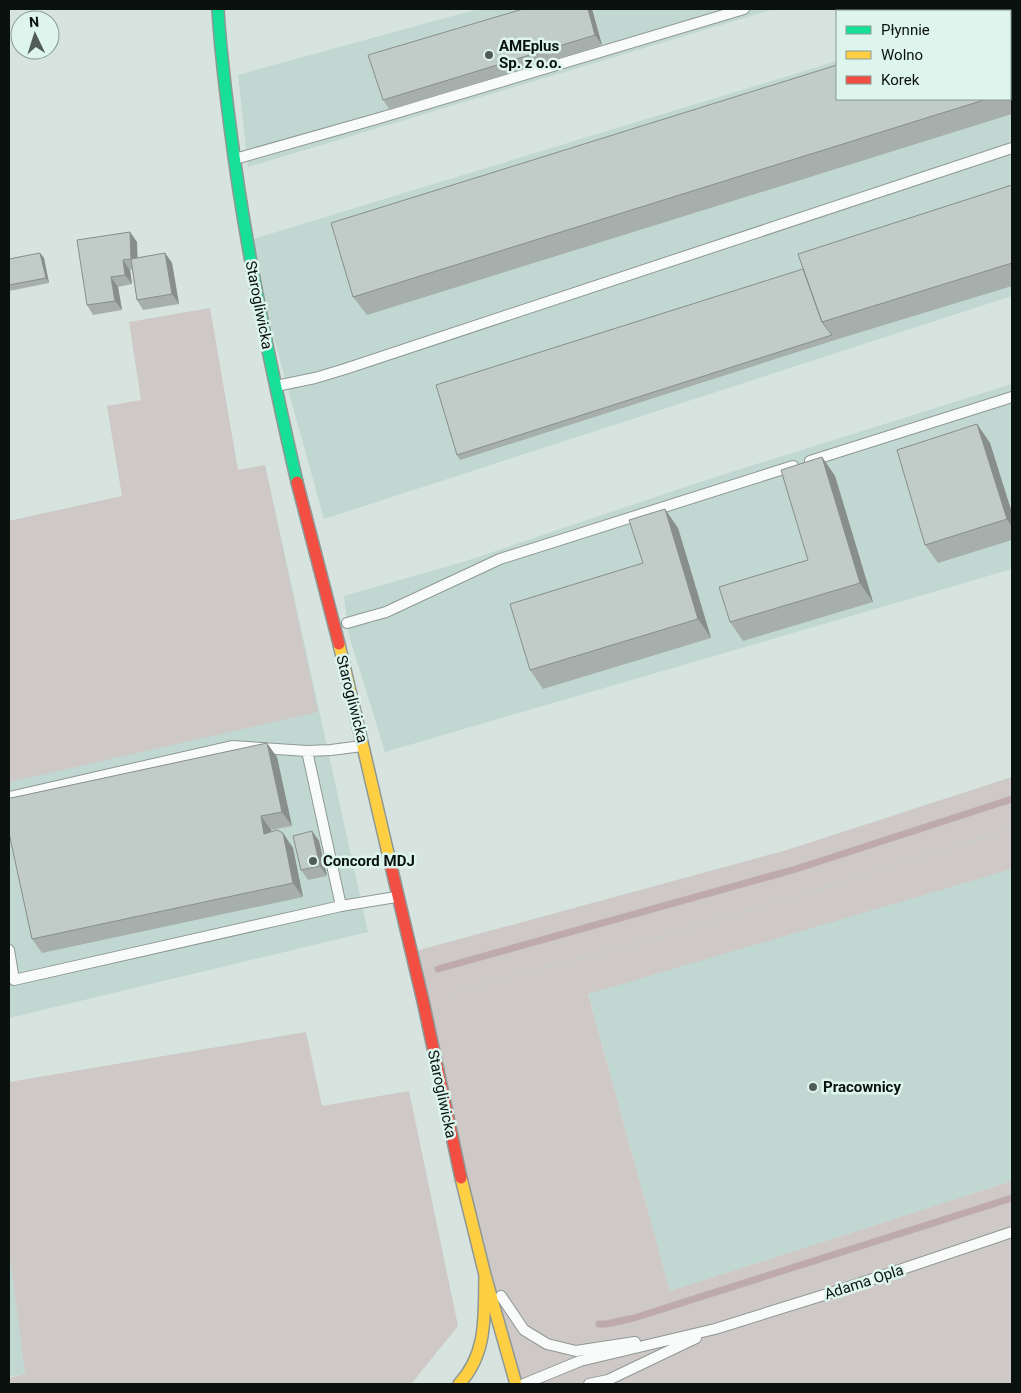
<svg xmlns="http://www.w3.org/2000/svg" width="1021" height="1393" font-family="Roboto,sans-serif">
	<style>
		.built { fill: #c1d8d2 }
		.green { fill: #cec8c7 }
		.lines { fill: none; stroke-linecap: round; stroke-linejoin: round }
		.stream { stroke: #beaaad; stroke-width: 7 }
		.lane-casing { stroke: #8e9895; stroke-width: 12 }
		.fast-casing { stroke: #8e9895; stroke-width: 14 }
		.slow-casing { stroke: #8e9895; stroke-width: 14 }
		.jam-casing { stroke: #8e9895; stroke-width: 14 }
		.path { stroke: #c9cecc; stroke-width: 3; stroke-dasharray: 4 4; stroke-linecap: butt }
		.lane { stroke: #f9fbfa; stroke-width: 10 }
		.fast { stroke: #16e098; stroke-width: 11 }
		.slow { stroke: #ffcf43; stroke-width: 11 }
		.jam { stroke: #f24e42; stroke-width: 11 }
		.wall { fill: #a6afac }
		.shaded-wall { fill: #878e8c }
		.building { fill: #c1cbc8; stroke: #878e8c }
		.poi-dot { fill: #515b58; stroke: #def5ee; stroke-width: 2 }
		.labels { text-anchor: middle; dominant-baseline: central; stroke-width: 5; stroke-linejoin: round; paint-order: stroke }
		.poi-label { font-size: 15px; font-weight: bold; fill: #0a1210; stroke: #def5ee; text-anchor: start }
		.street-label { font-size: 15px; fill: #0a1210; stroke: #def5ee }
	</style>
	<rect width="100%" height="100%" fill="#d6e3df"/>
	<path class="built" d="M478,9h296l-526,158 -10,-92z
		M1010,9h2v287l-688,223 -77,-278 590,-180v38h173v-88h-9z
		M1012,384v185l-627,183 -37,-120 -4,-36 119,-34 240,-81z
		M265,465l103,467 -359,86v-497z
		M1012,869v312l-342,110 -82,-298z
		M9,1250l16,124 -16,3z"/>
	<path class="green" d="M210,308l28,162 27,-5 53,247 -309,70v-261l113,-25 -15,-90 34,-6 -12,-78z
		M1012,777v92l-424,125 82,297 342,-110v203h-496l-104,-432 375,-102z
		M306,1032l16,74 87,-15 49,235 -47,58h-402v-6l16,-4 -16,-124v-168z"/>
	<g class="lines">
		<path class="stream" d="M438,969l358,-100 216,-70
			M599,1324h7l28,-6 378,-120"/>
		<g class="lane-casing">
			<path id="lane" d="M235,159l141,-40 368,-110
				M276,386l39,-8 30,-9 667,-221
				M810,461l202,-64
				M347,623l39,-11 114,-53 293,-93
				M362,746l-31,4 -24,1 34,155 55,-9
				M9,797l223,-51 75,5
				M9,950l5,30 327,-74
				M501,1296l23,34 23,14 29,7 59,-9
				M524,1384l56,-23 135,-32 125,-39 172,-58
				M589,1384l19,-4 88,-42"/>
		</g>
		<g class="fast-casing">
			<path id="fast" d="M218,9c2,39 7,78 12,117 15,120 40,238 67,356"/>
		</g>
		<g class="slow-casing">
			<path id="slow" d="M339,644l52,222
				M461,1178l24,97 31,109
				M459,1384c29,-31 25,-69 26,-109"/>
		</g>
		<g class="jam-casing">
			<path id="jam" d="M297,482l42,162
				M391,866l32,135 38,177"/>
		</g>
		<path class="path" d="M447,994l236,-63 185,-57 144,-46"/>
		<use href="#lane" class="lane"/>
		<use href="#fast" class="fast"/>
		<use href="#slow" class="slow"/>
		<use href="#jam" class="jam"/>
	</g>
	<path class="wall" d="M592,9l10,36 -212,65 -7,-10z
		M1012,10v104l-645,201 -14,-18 484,-198h173v-88z
		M1012,185v101l-177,54 -375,120 -3,-5 346,-186z
		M130,232l7,10v16l28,-5 7,10 7,41 -36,6 -6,-10 -5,-31 -2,1 2,14 -14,3 4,23 -29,5 -6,-10z
		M40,253l4,5 5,25 -40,8v-32z
		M977,424l13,19 22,70v27l-74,23 -13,-18z
		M822,457l13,19 38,126 -130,39 -13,-19 78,-62z
		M678,528l33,110 -168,51 -13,-19 113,-107z
		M277,757l15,69 -21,4v2l12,1 10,15 10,49 -261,56 -10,-14 -21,-141z
		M312,831l7,10 8,35 -19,4 -7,-10z"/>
	<path class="shaded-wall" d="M588,9h4l10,36 -7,-10z
		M130,232l7,10 1,27 -7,-10z
		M40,253l4,5 5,25 -3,-5z
		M165,253l7,10 7,41 -7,-10z
		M123,260l7,10 2,14 -7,-9z
		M111,277l7,10 4,23 -7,-9z
		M977,424l13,19 22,70v14l-5,-8z
		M822,457l13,19 38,126 -13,-19z
		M665,509l13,19 33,110 -13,-19z
		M267,743l10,14 15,69 -10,-14z
		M261,816l10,14 3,18 -10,-14z
		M312,831l7,10 8,35 -7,-10z
		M283,833l10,15 10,49 -10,-14z"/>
	<path class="building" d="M523,9h65l7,26 -212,65 -15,-45z
		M1012,10v81l-2,1v-81h-1z
		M837,65v34h150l-634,198 -22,-74z
		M1012,185v78l-190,59 -24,-68z
		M130,232l1,27 -8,1 2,15 -14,2 4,24 -28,4 -10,-65z
		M40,253l6,25 -37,7v-26z
		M165,253l7,41 -35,6 -6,-41z
		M803,269l19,53 10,13 -375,120 -21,-70z
		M977,424l30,95 -82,26 -28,-95z
		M822,457l38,126 -130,39 -11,-35 89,-27 -27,-90z
		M665,509l33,110 -168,51 -20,-66 133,-41 -14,-43z
		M267,743l15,69 -21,4 3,18 13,-4 6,3 10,50 -261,56 -23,-106v-36l2,1z
		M312,831l8,35 -19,4 -8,-34z"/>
	<g class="poi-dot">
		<circle cx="489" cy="55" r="5"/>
		<circle cx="313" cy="861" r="5"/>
		<circle cx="813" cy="1087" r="5"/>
	</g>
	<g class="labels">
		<g class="poi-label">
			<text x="499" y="46">AMEplus<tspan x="499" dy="17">Sp. z o.o.</tspan></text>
			<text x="323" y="861">Concord MDJ</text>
			<text x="823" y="1087">Pracownicy</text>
		</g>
		<g class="street-label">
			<text transform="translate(259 305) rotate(79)">Starogliwicka</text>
			<text transform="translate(352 699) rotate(76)">Starogliwicka</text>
			<text transform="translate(442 1094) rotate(78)">Starogliwicka</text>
			<text transform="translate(864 1282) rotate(-18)">Adama Opla</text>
		</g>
	</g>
	<rect width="1021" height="1393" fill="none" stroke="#0a1210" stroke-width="20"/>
	<rect x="836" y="10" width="175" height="90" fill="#def5ee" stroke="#899a95"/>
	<rect x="846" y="26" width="25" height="8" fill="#16e098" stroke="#899a95"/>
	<text x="881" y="35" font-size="15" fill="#0a1210">Płynnie</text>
	<rect x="846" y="51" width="25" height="8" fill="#ffcf43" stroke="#899a95"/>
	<text x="881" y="60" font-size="15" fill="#0a1210">Wolno</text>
	<rect x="846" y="76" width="25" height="8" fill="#f24e42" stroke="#899a95"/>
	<text x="881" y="85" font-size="15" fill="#0a1210">Korek</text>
	<g transform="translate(35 35) rotate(356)"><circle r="24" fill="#def5ee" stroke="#899a95"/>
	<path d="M0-4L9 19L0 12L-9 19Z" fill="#515b58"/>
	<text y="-8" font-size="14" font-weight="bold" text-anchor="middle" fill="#0a1210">N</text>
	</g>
</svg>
